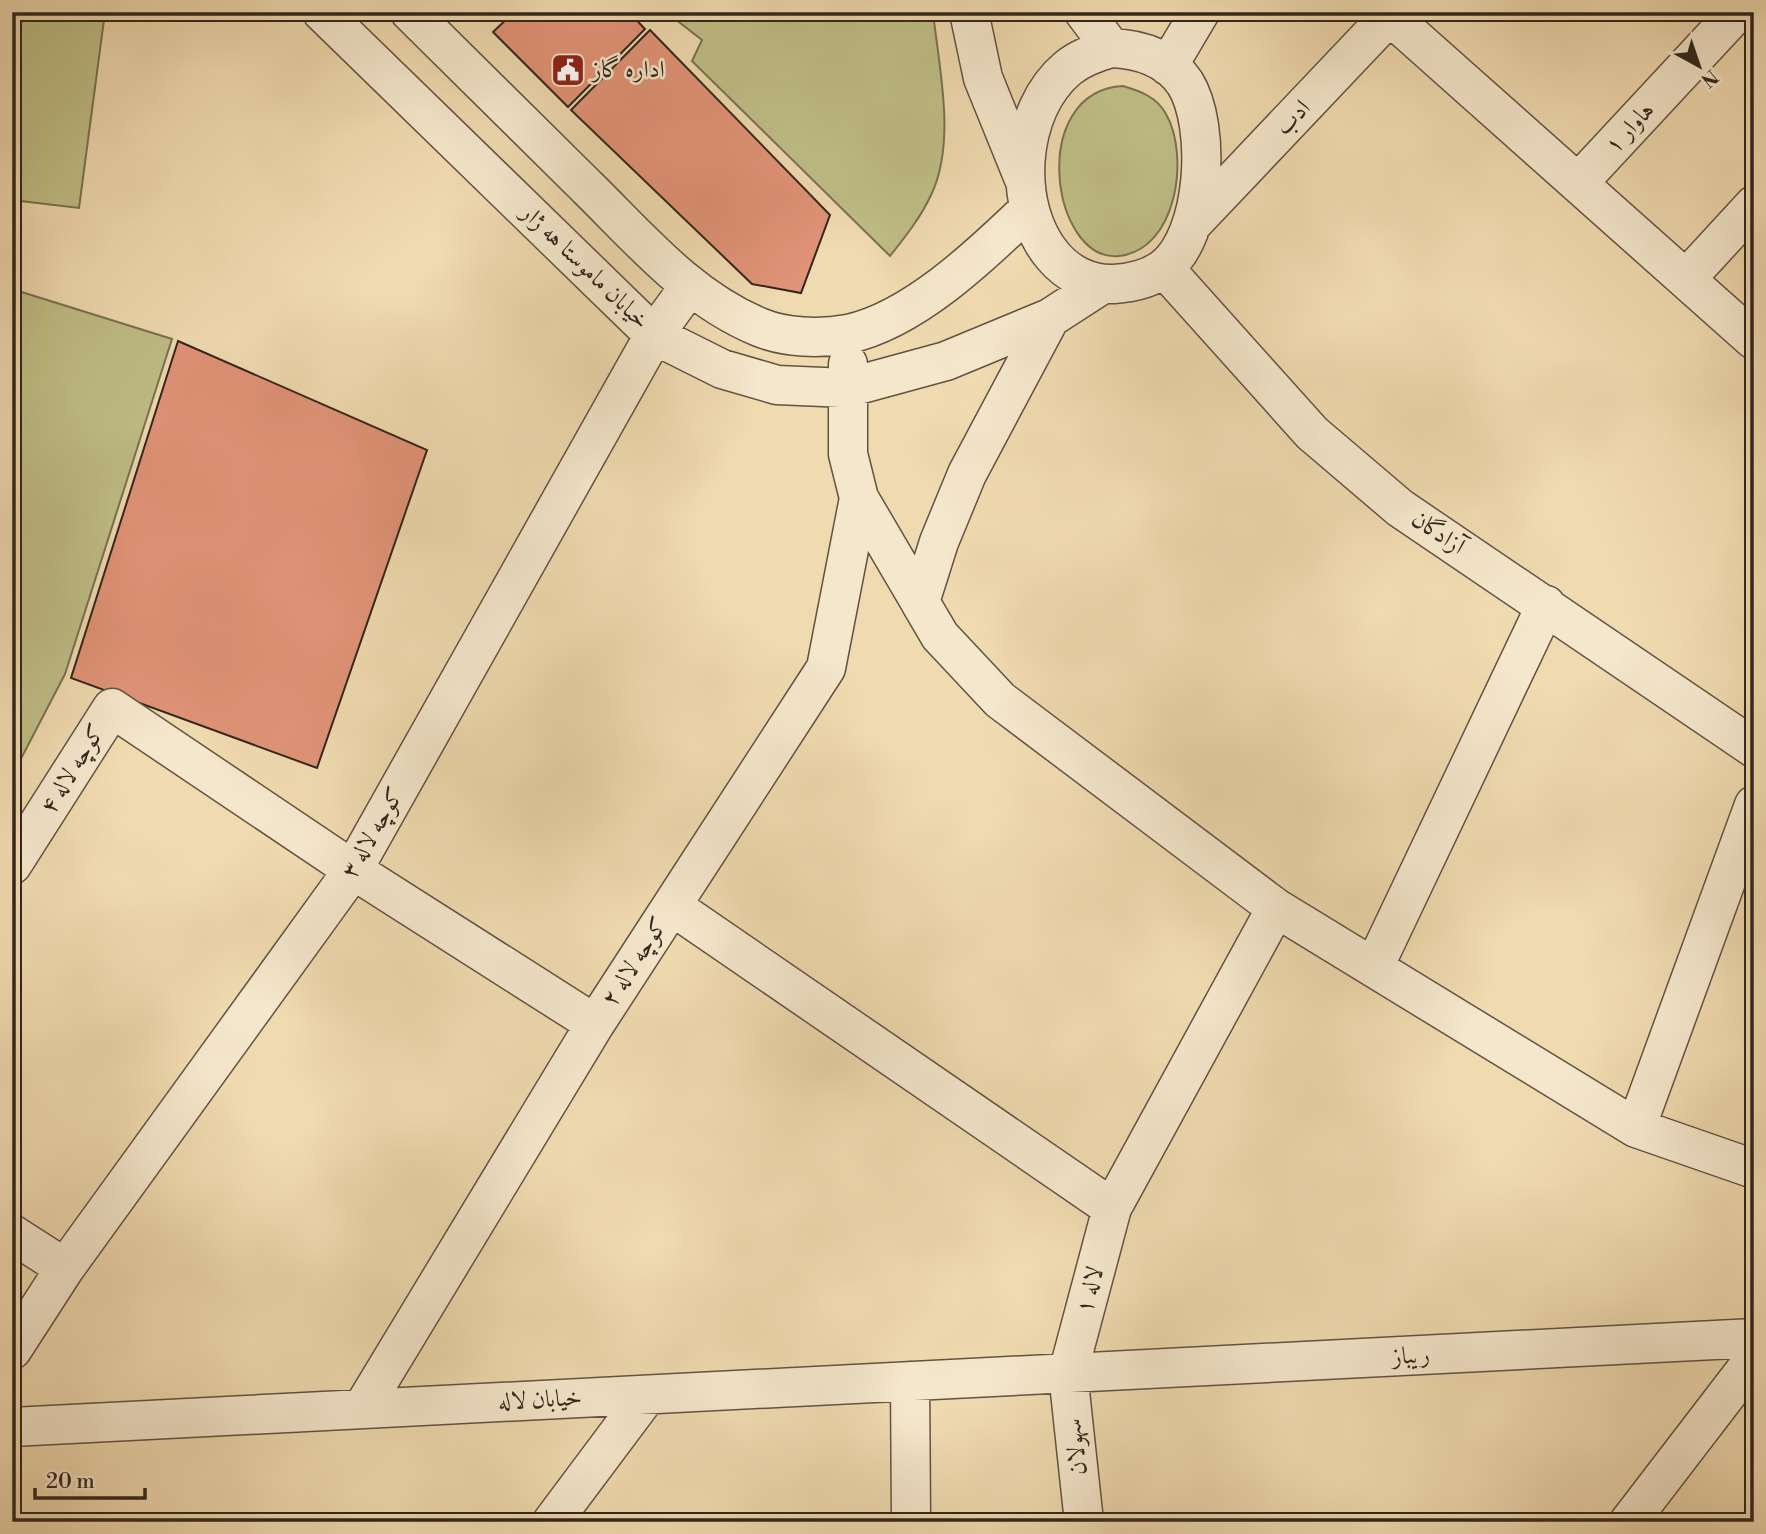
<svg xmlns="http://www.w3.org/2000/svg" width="1766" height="1534" font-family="'Libre Bodoni',Amiri,serif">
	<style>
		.green { fill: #c0be87; stroke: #787252; stroke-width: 2 }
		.building { fill: #e19377; stroke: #31261d; stroke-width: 2 }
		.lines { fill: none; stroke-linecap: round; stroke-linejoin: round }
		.minor-casing { stroke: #615342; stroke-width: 41 }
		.minor { stroke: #f5e7cc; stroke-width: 38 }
		.labels { text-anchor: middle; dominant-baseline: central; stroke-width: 5; stroke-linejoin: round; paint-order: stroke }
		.poi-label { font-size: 24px; fill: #31261d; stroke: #f5e7cc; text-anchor: start }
		.street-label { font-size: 24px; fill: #31261d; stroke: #f5e7cc }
	</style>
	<rect width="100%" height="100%" fill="#f0dab0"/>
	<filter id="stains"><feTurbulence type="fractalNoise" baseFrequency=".00286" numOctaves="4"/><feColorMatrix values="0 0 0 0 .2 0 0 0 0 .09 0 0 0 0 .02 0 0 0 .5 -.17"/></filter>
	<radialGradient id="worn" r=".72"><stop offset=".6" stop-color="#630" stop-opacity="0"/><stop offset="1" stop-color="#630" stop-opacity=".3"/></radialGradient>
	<path class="green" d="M12,12h93l-26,196 -67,-8z
		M666,12h267c6,57 23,127 -1,181 -11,24 -26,43 -42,63l-198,-195 10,-21z
		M1123,86c17,5 34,11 43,28 24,42 11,136 -47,142 -68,7 -92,-165 4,-170z
		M12,289l160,50 -107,335 -53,102z"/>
	<path class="building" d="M514,12h115l16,17 -77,78 -75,-75z
		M650,30l180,185 -29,78 -49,-9 -181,-174z
		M1754,251v19l-9,-9z
		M178,341l249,109 -110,318 -246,-90z"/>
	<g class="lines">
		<g class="minor-casing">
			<path id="minor" d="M322,12l332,323 68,34 55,16 70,3 99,-27 104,-43 51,-33
				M410,12c59,59 118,117 177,175 53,52 102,111 172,140 26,11 61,12 89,7 66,-14 134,-80 181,-125
				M969,12l14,66 41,101
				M1084,12l27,36
				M1390,16l364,324
				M1111,48c29,1 57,10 74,35 27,43 21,153 -21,185 -14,11 -34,15 -50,16 -24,1 -46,-10 -61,-28 -42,-49 -36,-146 15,-188 12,-10 29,-16 43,-20z
				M1168,66l32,-54
				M1579,182l158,-170
				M1192,224l201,-212
				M1164,268l148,165 88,75 354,240
				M1686,279l68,-74
				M1050,318l-83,156 -28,68 -19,60 20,34 60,64 276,208 360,220 118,41
				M848,364v90l11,44 61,104
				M12,865l100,-157 241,162 242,154
				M672,906l440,302
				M1374,967l172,-362
				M1636,1128l118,-323
				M12,1234l53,34
				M12,1350l53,-82 288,-398 301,-535 35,-48
				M910,1381l1,141
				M362,1409l233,-385 231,-356 33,-170
				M12,1427l1742,-89
				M552,1522l95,-127
				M1084,1522l-16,-149 44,-165 164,-300
				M1629,1522l125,-163"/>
		</g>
		<use href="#minor" class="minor"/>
	</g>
	<defs>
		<g id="civic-square" transform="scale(1.75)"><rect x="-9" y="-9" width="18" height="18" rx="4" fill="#8f2418" stroke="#f5e7cc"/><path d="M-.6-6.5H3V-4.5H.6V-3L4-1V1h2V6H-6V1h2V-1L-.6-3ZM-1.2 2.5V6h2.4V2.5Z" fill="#fff"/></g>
	</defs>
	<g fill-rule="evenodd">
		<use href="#civic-square" x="568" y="70"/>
	</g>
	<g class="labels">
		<g class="poi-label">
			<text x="592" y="70">اداره گاز</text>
		</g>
		<g class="street-label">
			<text transform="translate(1293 118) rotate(-46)">ادب</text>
			<text transform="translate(1630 128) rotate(-47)">هاوار ۱</text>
			<text transform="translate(585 267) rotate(44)">خیابان ماموستا هه ژار</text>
			<text transform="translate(1438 533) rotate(34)">آزادگان</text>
			<text transform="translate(73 769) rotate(-58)">کوچه لاله ۴</text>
			<text transform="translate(373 833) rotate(-60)">کوچه لاله ۳</text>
			<text transform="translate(635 962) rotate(-57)">کوچه لاله ۲</text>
			<text transform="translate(1090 1290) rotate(-75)">لاله ۱</text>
			<text transform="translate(1411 1356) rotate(-3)">ریباز</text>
			<text transform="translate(540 1400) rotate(-3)">خیابان لاله</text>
			<text transform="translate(1076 1447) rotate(-96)">سهولان</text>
		</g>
	</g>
	<rect width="1766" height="1534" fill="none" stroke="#f0dab0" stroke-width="42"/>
	<rect x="14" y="14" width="1738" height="1506" fill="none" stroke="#31261d" stroke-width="3.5"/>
	<rect x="21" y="21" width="1724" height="1492" fill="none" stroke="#31261d" stroke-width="2"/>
	<g transform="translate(1699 66) rotate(140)" stroke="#f5e7cc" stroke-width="5" paint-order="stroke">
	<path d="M0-5L12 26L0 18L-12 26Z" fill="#31261d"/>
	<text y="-10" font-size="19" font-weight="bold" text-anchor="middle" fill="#31261d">N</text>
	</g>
	<path d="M35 1488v10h110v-10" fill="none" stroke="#31261d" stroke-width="3.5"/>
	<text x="46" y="1488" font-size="21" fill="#31261d" stroke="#f5e7cc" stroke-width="5" paint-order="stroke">20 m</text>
	<rect width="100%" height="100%" filter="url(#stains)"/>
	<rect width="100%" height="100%" fill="url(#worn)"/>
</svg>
